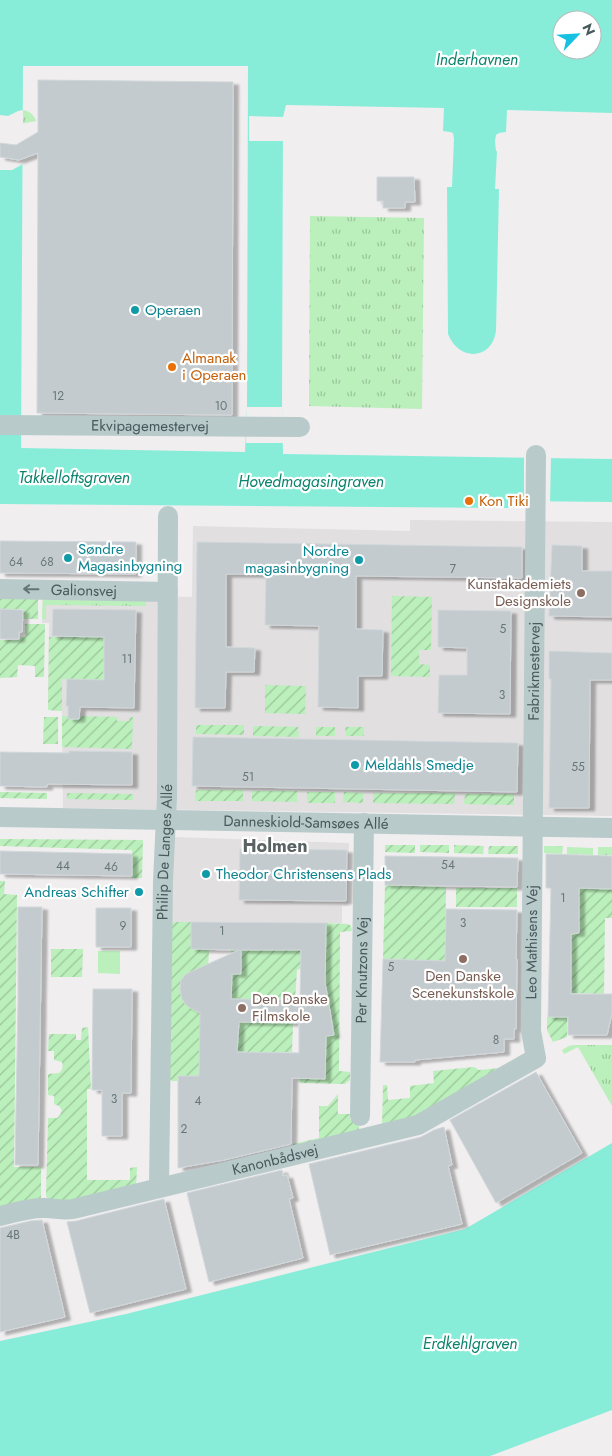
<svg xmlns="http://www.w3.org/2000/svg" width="612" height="1456" font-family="Jost,sans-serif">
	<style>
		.education { fill: #e1dfe0 }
		.grass { fill: url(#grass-tufts) }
		.garden { fill: url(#garden-furrows) }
		.pitch { fill: #bbefbb }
		.water { fill: #87edd9; fill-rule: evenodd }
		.pier { fill: #f0eeef }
		.building { fill: #c4cbce; stroke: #d1d7da; fill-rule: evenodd; filter: url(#shadow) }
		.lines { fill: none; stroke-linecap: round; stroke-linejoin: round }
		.minor { stroke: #b9cacb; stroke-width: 20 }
		.oneway { stroke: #637677 }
		.culture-dot { fill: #0f9aa8; stroke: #fff; stroke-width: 2 }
		.food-dot { fill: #e8710a; stroke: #fff; stroke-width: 2 }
		.education-dot { fill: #8d6e63; stroke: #fff; stroke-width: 2 }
		.labels { text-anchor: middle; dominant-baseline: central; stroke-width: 4.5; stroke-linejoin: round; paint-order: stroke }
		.number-label { font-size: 12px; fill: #667678 }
		.culture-label { font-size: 15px; fill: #0d838f; stroke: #fff; text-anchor: start }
		.food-label { font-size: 15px; fill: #c56008; stroke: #fff; text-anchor: start }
		.street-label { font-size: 15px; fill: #465a5b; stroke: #fff }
		.education-label { font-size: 15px; fill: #785e54; stroke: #fff; text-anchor: end }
		.water-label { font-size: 16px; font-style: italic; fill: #0c846d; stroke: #fff }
		.quarter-label { font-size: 18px; font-weight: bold; fill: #5a6263; stroke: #fff }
	</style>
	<defs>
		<pattern id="grass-tufts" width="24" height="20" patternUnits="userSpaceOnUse" patternTransform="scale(1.25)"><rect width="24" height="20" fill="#bbefbb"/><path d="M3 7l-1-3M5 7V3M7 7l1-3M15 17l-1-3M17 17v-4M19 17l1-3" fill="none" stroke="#9ac59b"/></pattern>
		<pattern id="garden-furrows" width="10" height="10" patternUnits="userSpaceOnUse" patternTransform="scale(1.25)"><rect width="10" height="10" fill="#bbefbb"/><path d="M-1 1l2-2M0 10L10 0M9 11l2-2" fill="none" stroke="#9ac59b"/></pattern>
		<filter id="shadow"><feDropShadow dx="5.5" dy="3" stdDeviation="1" flood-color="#0004"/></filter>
	</defs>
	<rect width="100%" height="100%" fill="#f0eeef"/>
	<path class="education" d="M410,520l202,2v294l-549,-8 -1,-97 -14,-1 1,-87h-7l1,-30 149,4 1,-71 217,5z
		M172,837l177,6 -1,63h-6v17l-170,-1z"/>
	<path class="grass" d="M23,110c7,1 11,5 13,11l-36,7z
		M310,216l114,2 -2,191 -113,-3z
		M43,593l103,6v7l-100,-1v14h-4z
		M544,846h19l-1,8 -18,-1z
		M567,847l26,1v7l-26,-1z
		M598,847h14v8h-14z
		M574,1045h38v61l-34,-59 -14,7 -2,-4 7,-4z"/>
	<path class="garden" d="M0,595l38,1v23h-15v-10h-23z
		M392,596l40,1 -1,53h-12v14l11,1v12l-39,-1z
		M25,624h20l-1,53h-9v-11l-17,-1 -1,12 -17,1v-38h20v-3h5z
		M49,637h55l-1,43 -41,-1v32l-14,-1z
		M265,685l41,1 -1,28 -40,-1z
		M62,716h6v3h11v-3l38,1v4h12v-4h4l-1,32 -70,-2z
		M44,717h14v27h-15z
		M196,725h48v10l-48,-1z
		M253,726l45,1 1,10 -46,-1z
		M316,727h19v9h-19z
		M345,727h19v9h-18z
		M196,790h47v11h-48z
		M252,791h45v11l-45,-1z
		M0,792l47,1v6l-47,-1z
		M307,792h28v11h-28z
		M344,792l19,1v10l-20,-1z
		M67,793l66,1v6l-66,-1z
		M373,793h82l-1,11 -81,-1z
		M465,794h49v11l-50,-1z
		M0,839l143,1 -1,38h-11l1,-28 -132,-4z
		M385,845h30v8l-30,-1z
		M420,845h29v8l-29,-1z
		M454,845l30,1 -1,8 -29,-1z
		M489,846h29v8h-30z
		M0,881h5l-1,13 13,1 -3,272h27v30l-2,5 -39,9z
		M385,885l61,2 -1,74 -62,-2z
		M456,888h61v19h-61z
		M574,888l38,1v29h-7l-1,76 -33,-1v-59l8,-2v-27z
		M172,922h19v27h18l-1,21c-7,0 -14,-1 -20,3 -11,6 -10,24 -1,32 3,3 10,5 14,7l-2,65 -21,-1 -1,5h-5l-4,-3z
		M326,923l22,1 3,2 1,5 -12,1 -1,139 11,1v8l-5,4 -45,-1v-4h25l1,-26 -27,-14 35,-4 -4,-28h-30v-15l25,1z
		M51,949h32l-1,28h-31z
		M231,950h70v18l-4,2 -2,30 -64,-1 1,-25h9v-11l-10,-1z
		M547,1017h20v20l-14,5 -6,-12z
		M231,1022l62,1 -1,29h-61z
		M88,1027l3,62h-4v91h43v-12l7,-1 -1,20 -63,18 -25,-3 -2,-7 2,-77h9l3,-3 2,-5 -3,-4 -5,-2v-8l-6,-1v-21l11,-1c4,-3 4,-6 3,-11l-8,-2v-9h-6l1,-17h27v6h5l1,-12z
		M474,1067l5,3 21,-2 -83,51 -35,8 1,-42h4l1,15 22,-2v-12l24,-3 -1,-12z
		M338,1094v20h12v6l9,-1v13l-66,17v-5l26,-6v-32h9z"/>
	<path class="pitch" d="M98,951h22v23l-22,-1z"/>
	<path class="water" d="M0,0h612v113l-105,-3 -1,22 -7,1 -3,2 -1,6 1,10h1l-2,38h4l-3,142c-4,29 -37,31 -48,3l-1,-147h5l2,-48 -1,-6 -3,-1 -7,-1 1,-23 -158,-3 -3,12 -1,290 1,47 329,5v43l-96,-1 -1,7 -515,-4zM562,20h30v30h-30zM23,66h225l-1,341 -2,45 -224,-4z
		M612,1143v267l-122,46h-490v-115l126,-27 339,-85z"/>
	<path class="pier" d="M23,110v54l-11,6h-12v-55l8,1 10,-5z
		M249,116l34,1v24h-34z
		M247,407h35l1,36h-37z
		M524,456h27l-1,48h-26z"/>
	<path class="building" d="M38,80l195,2 -1,333 -195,-2 1,-260 -19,7 -19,-3v-14l16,2 22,-13z
		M377,177h37l1,25h-10v6h-22v-7h-6z
		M0,541l136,1v32l-136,-1z
		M197,542l325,5v31l-166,-2v53l27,1 -1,46h-24v32l-40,-1 1,-81 -54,-1 1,-51h-40v73l29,1 -1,24h-28l-1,36h-30z
		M552,545l30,1v25h30v46l-63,-1z
		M0,609l23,1 -1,22h-3v7h-19z
		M53,609l83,1 -2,98 -54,-1 -1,12h-11v-13h-2l1,-27 37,1v-43l-52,-1z
		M438,610l73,1 -1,103 -72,-1 1,-38h28v-27l-29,-1z
		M549,651l63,2v27h-22l-1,128h-40l2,-129h-2z
		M193,737l325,6 -1,49 -325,-6z
		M69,751l63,1v33l-85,-1v3l-47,-1v-34l69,1z
		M240,849l107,1 -1,51 -107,-1z
		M0,851l132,3v22l-132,-2z
		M546,854l66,2v33l-33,-1v45l-8,1v60h41v19l-5,22h-39v-18h-20l3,-129h-5z
		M385,856l133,2 -1,29 -132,-2z
		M18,907h24l-4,258h-23l3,-165z
		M96,908h35v39h-35z
		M446,909l71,1 -1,49h1l-1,70h-2v10h-10v13l-89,8v2h-35l3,-103 62,2z
		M191,922l135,1 -1,59 9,53 -8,1 -1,43 -33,-1 -1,66 -67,16 -46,8v-92h21l1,-63 -13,-7 -5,-7 -2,-10 1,-9 5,-6 53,-24 -48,-1zM241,950h60l-1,50 -69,-1 1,-25h9zM239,1022l60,1v30l-62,-1z
		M93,989h39l-1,104h-9v43h-20v-46h-10z
		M536,1072l46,81 -86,50 -46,-83z
		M444,1127l8,38 -4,1 14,58 -132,31 -21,-91 112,-27 13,-7z
		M282,1170l1,6 4,-1 6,23 -4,1 14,59 -94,24 -22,-89z
		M164,1199l22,90 -96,24 -23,-91 9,-1z
		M42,1220l23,97 -65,15v-104l30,-7z"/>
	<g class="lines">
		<g class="minor">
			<path id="s1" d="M0,425l300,2"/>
			<path id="s2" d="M0,589l168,3"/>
			<path id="s3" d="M0,817l612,11"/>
			<path id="s4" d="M360,1116l4,-293"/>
			<path id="s5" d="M159,1188l4,-307 4,-84 1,-281"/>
			<path id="s6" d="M0,1216c14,-3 30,-9 45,-8 10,0 18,3 28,1l345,-84 118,-67 -5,-27 5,-576"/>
		</g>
	</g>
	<defs><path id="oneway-shaft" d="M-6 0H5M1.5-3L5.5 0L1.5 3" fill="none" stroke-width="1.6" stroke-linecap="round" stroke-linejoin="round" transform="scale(1.25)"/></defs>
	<use class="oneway" href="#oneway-shaft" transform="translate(31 589) rotate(-179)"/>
	<g class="culture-dot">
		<circle cx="135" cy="310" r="5"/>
		<circle cx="68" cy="558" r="5"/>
		<circle cx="359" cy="560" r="5"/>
		<circle cx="355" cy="765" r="5"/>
		<circle cx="206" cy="874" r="5"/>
		<circle cx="139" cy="892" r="5"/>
	</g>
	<g class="food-dot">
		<circle cx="172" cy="367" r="5"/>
		<circle cx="469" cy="501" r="5"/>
	</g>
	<g class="education-dot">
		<circle cx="581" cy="593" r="5"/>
		<circle cx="463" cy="959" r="5"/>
		<circle cx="242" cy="1008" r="5"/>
	</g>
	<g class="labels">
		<g class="number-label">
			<text x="58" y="396">12</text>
			<text x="221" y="406">10</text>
			<text x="16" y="562">64</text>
			<text x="47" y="562">68</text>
			<text x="453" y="569">7</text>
			<text x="503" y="629">5</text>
			<text x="127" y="659">11</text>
			<text x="502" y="695">3</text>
			<text x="578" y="767">55</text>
			<text x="248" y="777">51</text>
			<text x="448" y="865">54</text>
			<text x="63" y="866">44</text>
			<text x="111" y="867">46</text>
			<text x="563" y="898">1</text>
			<text x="463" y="923">3</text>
			<text x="123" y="926">9</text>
			<text x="222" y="931">1</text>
			<text x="391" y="967">5</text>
			<text x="496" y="1040">8</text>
			<text x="114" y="1099">3</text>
			<text x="198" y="1101">4</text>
			<text x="184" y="1129">2</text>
			<text x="13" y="1235">4B</text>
		</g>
		<g class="culture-label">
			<text x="145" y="310">Operaen</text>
			<text x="78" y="549">Søndre<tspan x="78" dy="17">Magasinbygning</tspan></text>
			<text x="349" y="551" text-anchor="end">Nordre<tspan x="349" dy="17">magasinbygning</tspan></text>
			<text x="365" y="765">Meldahls Smedje</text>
			<text x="216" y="874">Theodor Christensens Plads</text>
			<text x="129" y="892" text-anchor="end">Andreas Schifter</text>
		</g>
		<g class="food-label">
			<text x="182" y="358">Almanak<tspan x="182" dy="17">i Operaen</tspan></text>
			<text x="479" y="501">Kon Tiki</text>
		</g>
		<g class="street-label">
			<text stroke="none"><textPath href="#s1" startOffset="150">Ekvipagemestervej</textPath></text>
			<text stroke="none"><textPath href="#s2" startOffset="84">Galionsvej</textPath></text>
			<text stroke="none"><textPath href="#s6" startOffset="952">Fabrikmestervej</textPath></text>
			<text stroke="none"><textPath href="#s3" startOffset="306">Danneskiold-Samsøes Allé</textPath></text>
			<text stroke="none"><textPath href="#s5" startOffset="336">Philip De Langes Allé</textPath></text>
			<text stroke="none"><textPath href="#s6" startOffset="681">Leo Mathisens Vej</textPath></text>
			<text stroke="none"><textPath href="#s4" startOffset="146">Per Knutzons Vej</textPath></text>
			<text stroke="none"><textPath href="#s6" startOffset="282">Kanonbådsvej</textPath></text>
		</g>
		<g class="education-label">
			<text x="571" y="584">Kunstakademiets<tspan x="571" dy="17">Designskole</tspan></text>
			<text x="463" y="976" text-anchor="middle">Den Danske<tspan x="463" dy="17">Scenekunstskole</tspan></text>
			<text x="252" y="999" text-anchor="start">Den Danske<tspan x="252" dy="17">Filmskole</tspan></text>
		</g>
		<g class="water-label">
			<text x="477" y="59">Inderhavnen</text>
			<text x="74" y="477">Takkelloftsgraven</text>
			<text x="311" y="481">Hovedmagasingraven</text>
			<text x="470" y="1343">Erdkehlgraven</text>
		</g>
		<g class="quarter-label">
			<text x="275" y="846">Holmen</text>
		</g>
	</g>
	<g transform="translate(577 35) rotate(65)"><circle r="24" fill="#ffffff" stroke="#b5bdbd"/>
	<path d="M0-4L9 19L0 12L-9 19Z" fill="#16c1e2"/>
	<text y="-8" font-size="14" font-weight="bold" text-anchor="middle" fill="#465a5b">N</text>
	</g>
</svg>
